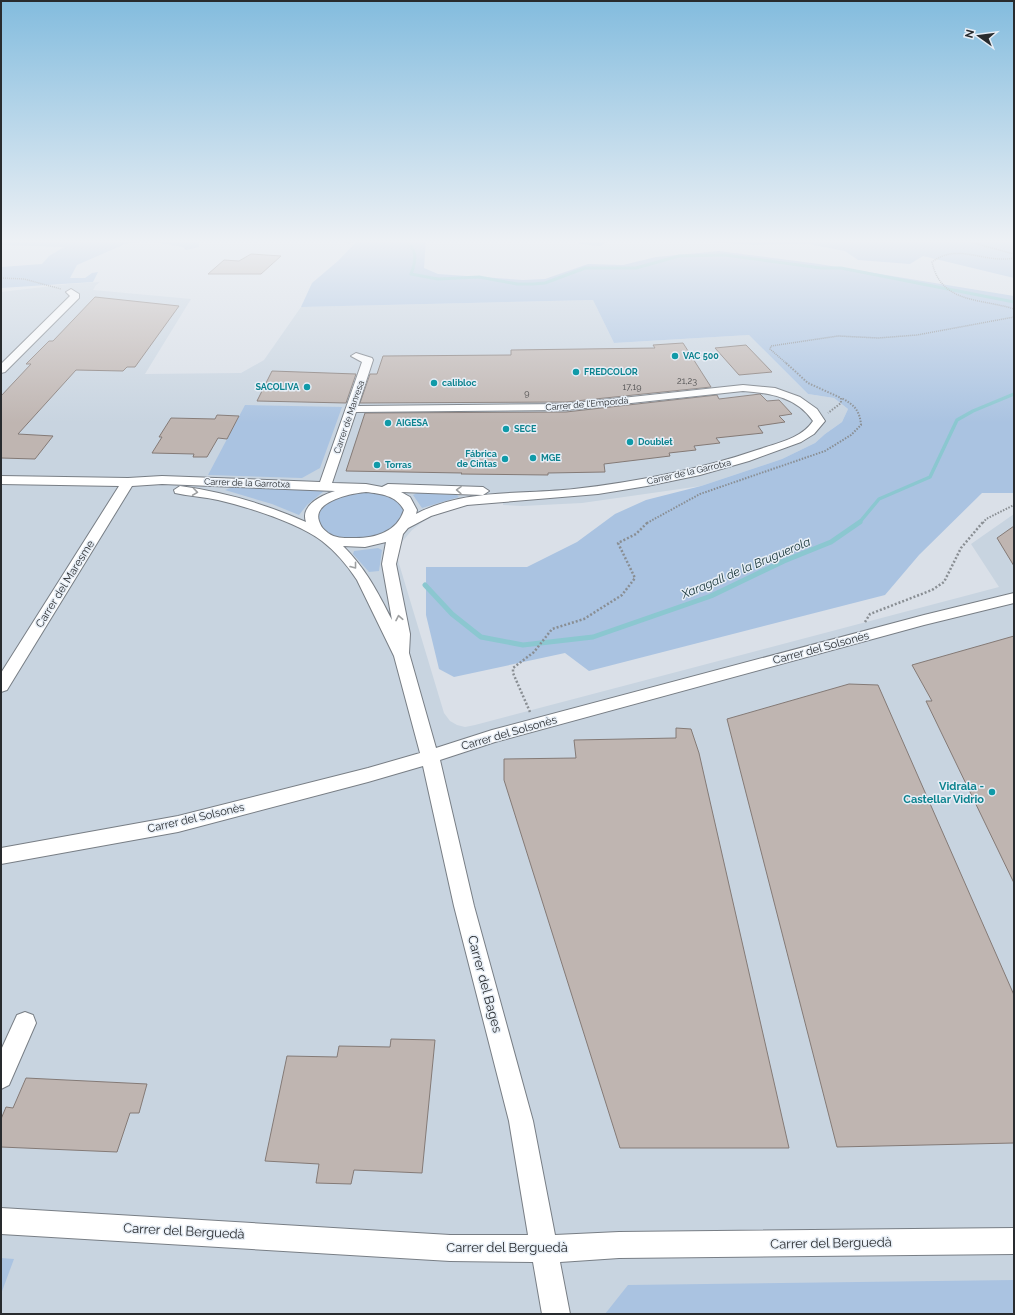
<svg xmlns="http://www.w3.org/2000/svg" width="1015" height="1315" font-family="Raleway,sans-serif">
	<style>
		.built { fill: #c8d4e0 }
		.green { fill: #aac3e1 }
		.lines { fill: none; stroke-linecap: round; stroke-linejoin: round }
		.stream-far2 { stroke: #8bc7d0; stroke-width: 3 }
		.stream-far1 { stroke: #8bc7d0; stroke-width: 3.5 }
		.stream { stroke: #8bc7d0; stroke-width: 5 }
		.building { fill: #bfb5b1; stroke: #847a76 }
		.minor-casing { stroke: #787e85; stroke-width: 2 }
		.path-far2 { stroke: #898e93; stroke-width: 1.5; stroke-dasharray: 1 1; stroke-linecap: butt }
		.path-far1 { stroke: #898e93; stroke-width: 2; stroke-dasharray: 1.5 1.5; stroke-linecap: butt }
		.path { stroke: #898e93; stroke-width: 2.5; stroke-dasharray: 2 2; stroke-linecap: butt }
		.minor { fill: #fff; fill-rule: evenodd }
		.oneway { stroke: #9ea0a1 }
		.culture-dot { fill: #0f9aa8; stroke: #e7eef6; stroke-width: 1.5 }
		.labels { text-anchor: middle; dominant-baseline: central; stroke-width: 3; stroke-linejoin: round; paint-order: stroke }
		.far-culture-label { font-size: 9px; font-weight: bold; fill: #0d838f; stroke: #e7eef6; text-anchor: start }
		.number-label { font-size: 9px; fill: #4e4e4f }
		.far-street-label { font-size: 9px; fill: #282b2e; stroke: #e7eef6 }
		.street-label { font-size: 11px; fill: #282b2e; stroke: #e7eef6 }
		.culture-label { font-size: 11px; font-weight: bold; fill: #0d838f; stroke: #e7eef6; text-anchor: end }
		.water-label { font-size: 12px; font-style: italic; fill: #123135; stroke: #e7eef6 }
		.near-street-label { font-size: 13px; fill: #282b2e; stroke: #e7eef6 }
	</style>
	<rect width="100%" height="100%" fill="#dae0e8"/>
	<path class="built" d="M100,282l-4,3 -3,5 98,9 -46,75 96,-1 23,-13 37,-53 292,-7 21,43 135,-8 59,59 26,4 14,11 -6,13 -17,12 -10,9 -33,16 -81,27 -119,17 -60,3 -19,-1v-2l-29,1 -33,8 -16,8 -13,10 -11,13 -4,14 47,156 6,8 7,4 8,2 10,-2 524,-138 -28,-43 43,-30v800h-1013v-1022l68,-8z"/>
	<path class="green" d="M1,239h198v8l-13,3 -3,-3 -36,-6 -22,3 -48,21 -7,13h15l7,-5 6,-1 -5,10 -92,6v-21l41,-3 7,-8 15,-9 -63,-2z
		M359,239h67l-2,29 14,6 85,6 22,-1 43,-15 35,1 33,-8 63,-6 100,13 195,32v197h-32l-63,62 -34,40 -296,76 -24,-18 -111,24 -15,-8 -13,-54v-48h101l50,-25 38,-28 31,-14 55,-14 81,-27 33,-16 10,-9 17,-12 6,-13 -14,-11 -26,-4 -59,-59 -135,8 -21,-43 -292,7 11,-24 26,-22z
		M582,239h44l-16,1 -10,6 -21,-2z
		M666,239h348v39l-91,-22 -13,8 -52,-4 -13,-9 -37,-7 -55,1z
		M245,405l97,2 -22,61 -18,10 -94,-3z
		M233,487l87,3 4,1 -17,14 -8,10 -27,-11 -47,-14z
		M358,490l33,4 13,13c3,37 -84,45 -86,10 -1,-6 5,-14 11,-17 8,-5 20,-7 29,-10z
		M417,493l40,2 2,2 -37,11 -9,-13z
		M378,548l4,2 -3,21 -10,1 -16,-18 1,-3z
		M1,1258l13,1 -13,35z
		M1014,1280v34h-409l23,-29z"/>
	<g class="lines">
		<path class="stream-far2" d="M338,239l11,3 11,-3
			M403,239c14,9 14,20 8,35l27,5 41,-2 38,7h16l12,-1 40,-15h51l43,-12 46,-1 96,13h20l173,34
			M1,240l41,-1"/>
		<path class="stream-far1" d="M859,523l20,-24 51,-22 27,-57 16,-9 41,-17"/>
		<path class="stream" d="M425,585l27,29 29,23 42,8 70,-8 118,-41 73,-35 47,-19 29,-20"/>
	</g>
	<path class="building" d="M251,254l30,2 -20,18h-53l16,-14 15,1z
		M95,297l84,9 -44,61h-8l-4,4 -47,-1 -58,64 35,2 -18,23 -34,-1v-62l30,-32h-5l23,-23h4z
		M683,343l28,44 -145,15 -206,1 10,-29h7l6,-18 128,-1v-5l144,-2 -2,-3z
		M746,345l26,27 -33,3 -24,-27z
		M272,371l84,3 -10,29 -89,-2z
		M760,394l7,7 12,-1 13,14 -13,2 6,6 -27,4 5,7 -47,5 4,5 -26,3 2,4 -27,3 1,3 -66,8 1,8 -57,1v2l-87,-1 1,-1 -116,-2 19,-58 201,-1 151,-17 2,4z
		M217,415l22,1 -12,23 -9,-1 -11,19h-14l1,-3 -42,-1 10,-16h-3l12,-19 44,1z
		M1014,526v40l-17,-28z
		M1014,636v247l-88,-182h6l-20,-36z
		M849,684l29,1 136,310v148l-177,4 -110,-428z
		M676,728l15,1 8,24 90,395h-169l-116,-368v-21l72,-1 -2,-18 102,-2z
		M391,1039l44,1 -13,133 -68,-3 -3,14 -35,-1 3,-19 -54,-3 22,-105 50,1 2,-11 51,1z
		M26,1078l121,6 -8,29h-9l-13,39 -116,-5v-28l5,-12 7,1z"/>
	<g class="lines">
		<g class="minor-casing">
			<path id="minor" d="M71,289l8,5v4l-74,74 -4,1v-9l69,-68 -4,-4z
				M356,353l16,5 1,2 -15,46 208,-2 177,-19 32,3 25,9 17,12 8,12 -11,13 -13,8 -52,19 -49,14 -53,11 -49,8 -131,11 -36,11 -23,12 -5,6 -7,30 14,70 -1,19 27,95 56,-18 432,-115 90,-22v10l-90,22 -429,117 -55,18 34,146 59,215 22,114 64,-3 395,-4v26l-395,4 -59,4 10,52h-28l-9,-52 -83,-1 -449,-27v-26l449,27h78l-19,-114 -55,-215 -31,-140 -55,16 -190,50 -177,32v-16l177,-32 190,-48 52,-15 -26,-97 -37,-76c-9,-14 -22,-29 -35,-39 -24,-18 -74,-34 -104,-41 -14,-3 -29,-4 -43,-7l-1,-3 6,-4c44,6 85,18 126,36 -6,-17 16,-27 29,-31l-173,-7 -30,2 -125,204 -6,2v-19l118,-187 -118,-2v-8l127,2 34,-2 158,6 42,-120 -11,-6zM743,391c27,2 54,6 70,30 -12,18 -36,22 -56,29 -59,20 -121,32 -183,39 -52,6 -110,-1 -158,25l1,-4 -7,-13 -9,-5 82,3 6,-4 -6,-4 -95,-3 -6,3 -16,-3 -34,-1 24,-71 210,-2zM366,492c15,2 30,3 38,18 -7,23 -31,29 -53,28 -8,0 -16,0 -23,-5 -5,-4 -7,-6 -9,-12 -7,-20 34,-28 47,-29zM386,542l-4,22 10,56c-15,-29 -26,-51 -49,-74l22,1z
				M25,1012l8,3 3,8 -27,62 -8,4v-39l16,-35z"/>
		</g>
		<path class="path-far2" d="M969,239l1,3 44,12
			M1014,258c-30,6 -56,-16 -82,4 9,42 48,36 82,47
			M1,278l23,1 37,10
			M787,364l-17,-15 1,-3 67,-10 40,2 39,-3 97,-18"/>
		<path class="path-far1" d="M786,363l22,20 33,15v5l-13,10
			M647,523l53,-29 125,-43 26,-16 10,-10c-1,-14 -7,-21 -20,-27
			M983,523l3,-4 28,-14"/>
		<path class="path" d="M865,622l5,-8 62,-24 12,-8 17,-34 22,-26
			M530,712l-17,-39v-5l21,-16 18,-23 32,-10 38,-24 13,-17 -17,-35 18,-9 12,-12"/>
		<use href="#minor" class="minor"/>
	</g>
	<defs><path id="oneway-chevron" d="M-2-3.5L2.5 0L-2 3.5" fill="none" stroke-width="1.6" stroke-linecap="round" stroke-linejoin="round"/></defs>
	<g class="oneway">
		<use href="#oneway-chevron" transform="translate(459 490) rotate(-178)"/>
		<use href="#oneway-chevron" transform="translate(195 492) rotate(8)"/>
		<use href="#oneway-chevron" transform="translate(354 566) rotate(52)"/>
		<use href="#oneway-chevron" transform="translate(399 618) rotate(-101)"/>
	</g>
	<linearGradient id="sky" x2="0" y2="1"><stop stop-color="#83bcde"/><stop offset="0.57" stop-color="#eef1f5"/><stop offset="1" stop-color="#eef1f5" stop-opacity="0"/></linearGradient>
	<rect width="1015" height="423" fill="url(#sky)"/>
	<g class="culture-dot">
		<circle cx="675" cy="356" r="4"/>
		<circle cx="576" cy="372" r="4"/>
		<circle cx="434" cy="383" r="4"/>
		<circle cx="307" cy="387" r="4"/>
		<circle cx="388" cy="423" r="4"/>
		<circle cx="506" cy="429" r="4"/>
		<circle cx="630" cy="442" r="4"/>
		<circle cx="533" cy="458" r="4"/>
		<circle cx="505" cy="459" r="4"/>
		<circle cx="377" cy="465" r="4"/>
		<circle cx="992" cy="792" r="4"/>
	</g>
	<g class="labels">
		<g class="far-culture-label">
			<text x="683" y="356">VAC 500</text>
			<text x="584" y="372">FREDCOLOR</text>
			<text x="442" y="383">calibloc</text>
			<text x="299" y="387" text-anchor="end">SACOLIVA</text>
			<text x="396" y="423">AIGESA</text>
			<text x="514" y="429">SECE</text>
			<text x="638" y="442">Doublet</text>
			<text x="497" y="454" text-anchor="end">Fábrica<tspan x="497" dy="10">de Cintas</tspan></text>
			<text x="541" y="458">MGE</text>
			<text x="385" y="465">Torras</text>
		</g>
		<g class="number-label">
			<text x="687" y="381">21,23</text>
			<text x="632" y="387">17,19</text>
			<text x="527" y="393">9</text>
		</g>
		<g class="far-street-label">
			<text transform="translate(587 404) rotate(-5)">Carrer de l'Empordà</text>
			<text transform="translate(349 417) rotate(-71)">Carrer de Manresa</text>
			<text transform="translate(689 472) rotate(-13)">Carrer de la Garrotxa</text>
			<text transform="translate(247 483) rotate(2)">Carrer de la Garrotxa</text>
		</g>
		<g class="street-label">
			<text transform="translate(65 584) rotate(-58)">Carrer del Maresme</text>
			<text transform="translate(821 648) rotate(-15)">Carrer del Solsonès</text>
			<text transform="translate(509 733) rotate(-16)">Carrer del Solsonès</text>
			<text transform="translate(196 818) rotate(-13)">Carrer del Solsonès</text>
		</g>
		<g class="culture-label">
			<text x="984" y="786">Vidrala -<tspan x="984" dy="13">Castellar Vidrio</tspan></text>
		</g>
		<g class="water-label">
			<text transform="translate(746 568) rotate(-23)">Xaragall de la Bruguerola</text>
		</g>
		<g class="near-street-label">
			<text transform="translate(485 984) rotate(75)">Carrer del Bages</text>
			<text transform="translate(184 1231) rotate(3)">Carrer del Berguedà</text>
			<text transform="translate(831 1243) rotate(-1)">Carrer del Berguedà</text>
			<text x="507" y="1247">Carrer del Berguedà</text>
		</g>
	</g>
	<rect width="1015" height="1315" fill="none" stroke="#282b2e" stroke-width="4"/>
	<g transform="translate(979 36) rotate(284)" stroke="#e7eef6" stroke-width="3" paint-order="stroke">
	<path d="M0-3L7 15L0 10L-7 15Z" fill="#282b2e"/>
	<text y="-6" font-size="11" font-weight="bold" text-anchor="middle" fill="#282b2e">N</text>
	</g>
</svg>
